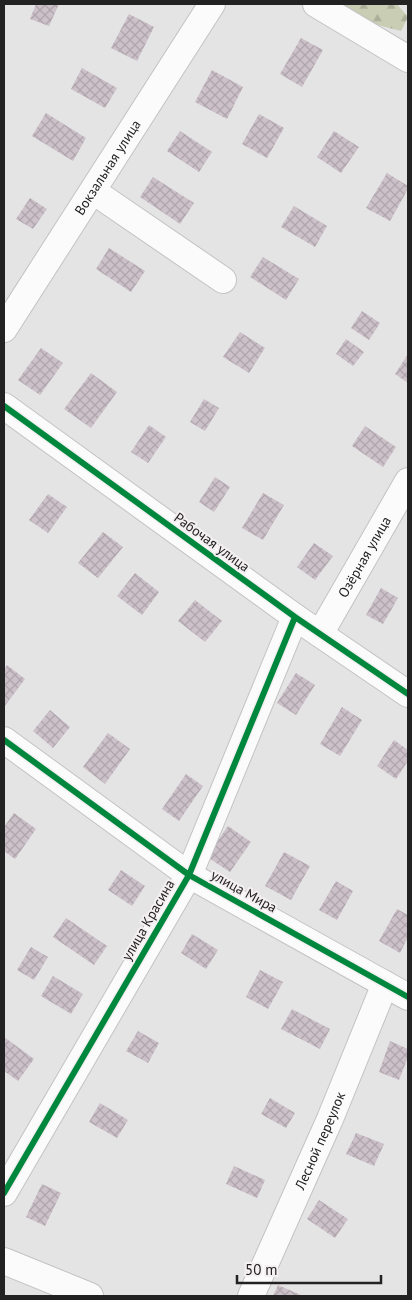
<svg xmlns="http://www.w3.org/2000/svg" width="412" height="1300" font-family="'PT Sans',sans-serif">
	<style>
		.forest { fill: url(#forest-firs) }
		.building { fill: url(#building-cross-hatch) }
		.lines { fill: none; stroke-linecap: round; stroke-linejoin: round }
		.minor-casing { stroke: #c4c2c3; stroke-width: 28 }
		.minor { stroke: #fbfbfb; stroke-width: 26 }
		.cycleway-casing { stroke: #f4f0f2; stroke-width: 9 }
		.cycleway { stroke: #00873e; stroke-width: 6 }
		.labels { text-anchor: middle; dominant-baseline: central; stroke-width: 4; stroke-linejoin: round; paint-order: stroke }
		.street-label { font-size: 14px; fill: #232223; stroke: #f4f0f2 }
	</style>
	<defs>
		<pattern id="forest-firs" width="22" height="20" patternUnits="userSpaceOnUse" patternTransform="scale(1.25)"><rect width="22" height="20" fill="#c8cdb4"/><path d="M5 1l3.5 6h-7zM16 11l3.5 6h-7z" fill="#acb09a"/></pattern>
		<pattern id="building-cross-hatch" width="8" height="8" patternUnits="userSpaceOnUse" patternTransform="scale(1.25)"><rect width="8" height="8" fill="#ccc0c9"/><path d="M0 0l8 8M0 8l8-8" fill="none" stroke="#afa5ac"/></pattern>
	</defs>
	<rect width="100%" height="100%" fill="#e5e4e5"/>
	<path class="forest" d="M336,4h61l11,13 -7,14 -31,-8z"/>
	<path class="building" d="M36,4h23l-10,22 -19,-7z
		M129,14l25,13 -17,34 -26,-13z
		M301,38l22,12 -21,37 -22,-13z
		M82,68l35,20 -12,20 -34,-19z
		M212,70l31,17 -16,32 -32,-17z
		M46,113l40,25 -13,23 -41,-25z
		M259,114l25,14 -17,30 -25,-14z
		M180,131l32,21 -13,20 -32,-21z
		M334,131l25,16 -18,26 -24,-16z
		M387,173l21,13v3l-18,32 -24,-13z
		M153,177l41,26 -14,21 -40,-27z
		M30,198l17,11 -14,20 -17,-10z
		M294,206l33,20 -12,21 -34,-20z
		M109,248l36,23 -14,21 -35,-23z
		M263,257l36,22 -13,21 -36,-23z
		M362,311l18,12 -11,17 -18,-12z
		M240,332l25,16 -16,25 -26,-16z
		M346,339l18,13 -11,14 -17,-12z
		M41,348l22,15 -23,32 -22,-15z
		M408,354v29l-13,-9z
		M91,373l26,19 -26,36 -27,-19z
		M204,399l15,9 -14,23 -15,-9z
		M149,425l17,12 -18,26 -17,-11z
		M365,426l31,21 -13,20 -31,-21z
		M215,477l15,10 -16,25 -15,-10z
		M263,493l21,12 -21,35 -21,-12z
		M48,494l19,13 -19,26 -19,-13z
		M103,532l20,15 -25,31 -20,-15z
		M314,543l19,13 -18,24 -18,-13z
		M135,573l24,19 -17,23 -25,-19z
		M381,588l17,10 -15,26 -17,-9z
		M195,600l27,21 -17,21 -27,-21z
		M7,665l18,14 -21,28v-37z
		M296,673l19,12 -19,30 -19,-12z
		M342,707l20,13 -22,36 -20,-12z
		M50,710l20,17 -17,21 -20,-17z
		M108,733l22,16 -25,35 -22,-17z
		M394,740l14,10v11l-12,18 -19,-13z
		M186,774l17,12 -24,35 -17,-12z
		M14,813l22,16 -21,30 -11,-8v-24z
		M228,826l23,16 -21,30 -23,-15z
		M284,852l26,14 -19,34 -26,-14z
		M121,870l24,16 -13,20 -24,-16z
		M336,881l17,10 -16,29 -18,-10z
		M397,909l11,6v22l-8,16 -21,-12z
		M66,918l41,28 -13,19 -41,-28z
		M192,934l26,16 -12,19 -25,-16z
		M31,947l17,10 -14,23 -17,-10z
		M260,970l23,12 -15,27 -22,-12z
		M53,976l30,18 -12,20 -30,-18z
		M292,1009l38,20 -10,20 -39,-20z
		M138,1031l21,12 -11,20 -22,-12z
		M4,1037l30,22 -16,22 -14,-10z
		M390,1041l18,8v8l-9,23 -20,-8z
		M270,1098l25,15 -9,15 -25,-14z
		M100,1103l28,17 -11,18 -28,-16z
		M356,1133l28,11 -10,22 -28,-12z
		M234,1166l31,14 -8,18 -31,-14z
		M42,1184l19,9 -16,33 -19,-9z
		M319,1200l29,19 -13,19 -28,-19z
		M278,1285l25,11h-30z"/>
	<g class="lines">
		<g class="minor-casing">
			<g id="minor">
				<path d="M316,4l92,55"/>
				<path d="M93,191l130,89"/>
				<path id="s1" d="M4,329l208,-325"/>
				<path d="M4,406l291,211 113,77"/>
				<path id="s2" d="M320,634l88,-153"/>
				<path d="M4,740l185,135 219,122"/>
				<path d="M4,1193l185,-318 106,-258"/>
				<path d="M4,1261l86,35"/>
				<path id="s3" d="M251,1296l79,-177 55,-135"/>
			</g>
		</g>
		<use href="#minor" class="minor"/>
		<g class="cycleway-casing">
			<path id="cycleway" d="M4,406l291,211 113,77
				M4,740l185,135 219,122
				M4,1193l185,-318 106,-258"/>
		</g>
		<use href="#cycleway" class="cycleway"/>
	</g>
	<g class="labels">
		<g class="street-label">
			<text stroke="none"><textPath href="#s1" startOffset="192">Вокзальная улица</textPath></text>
			<text transform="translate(212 542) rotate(36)">Рабочая улица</text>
			<text stroke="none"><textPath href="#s2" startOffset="89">Озёрная улица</textPath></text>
			<text transform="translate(244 891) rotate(29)">улица Мира</text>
			<text transform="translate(148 920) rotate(-60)">улица Красина</text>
			<text stroke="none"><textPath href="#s3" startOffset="170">Лесной переулок</textPath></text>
		</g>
	</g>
	<rect width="412" height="1300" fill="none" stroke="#232223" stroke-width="10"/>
	<path d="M237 1275v8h144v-8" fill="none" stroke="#232223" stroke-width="2.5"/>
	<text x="245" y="1275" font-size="15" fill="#232223" stroke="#f4f0f2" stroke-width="4" paint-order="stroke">50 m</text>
</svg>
